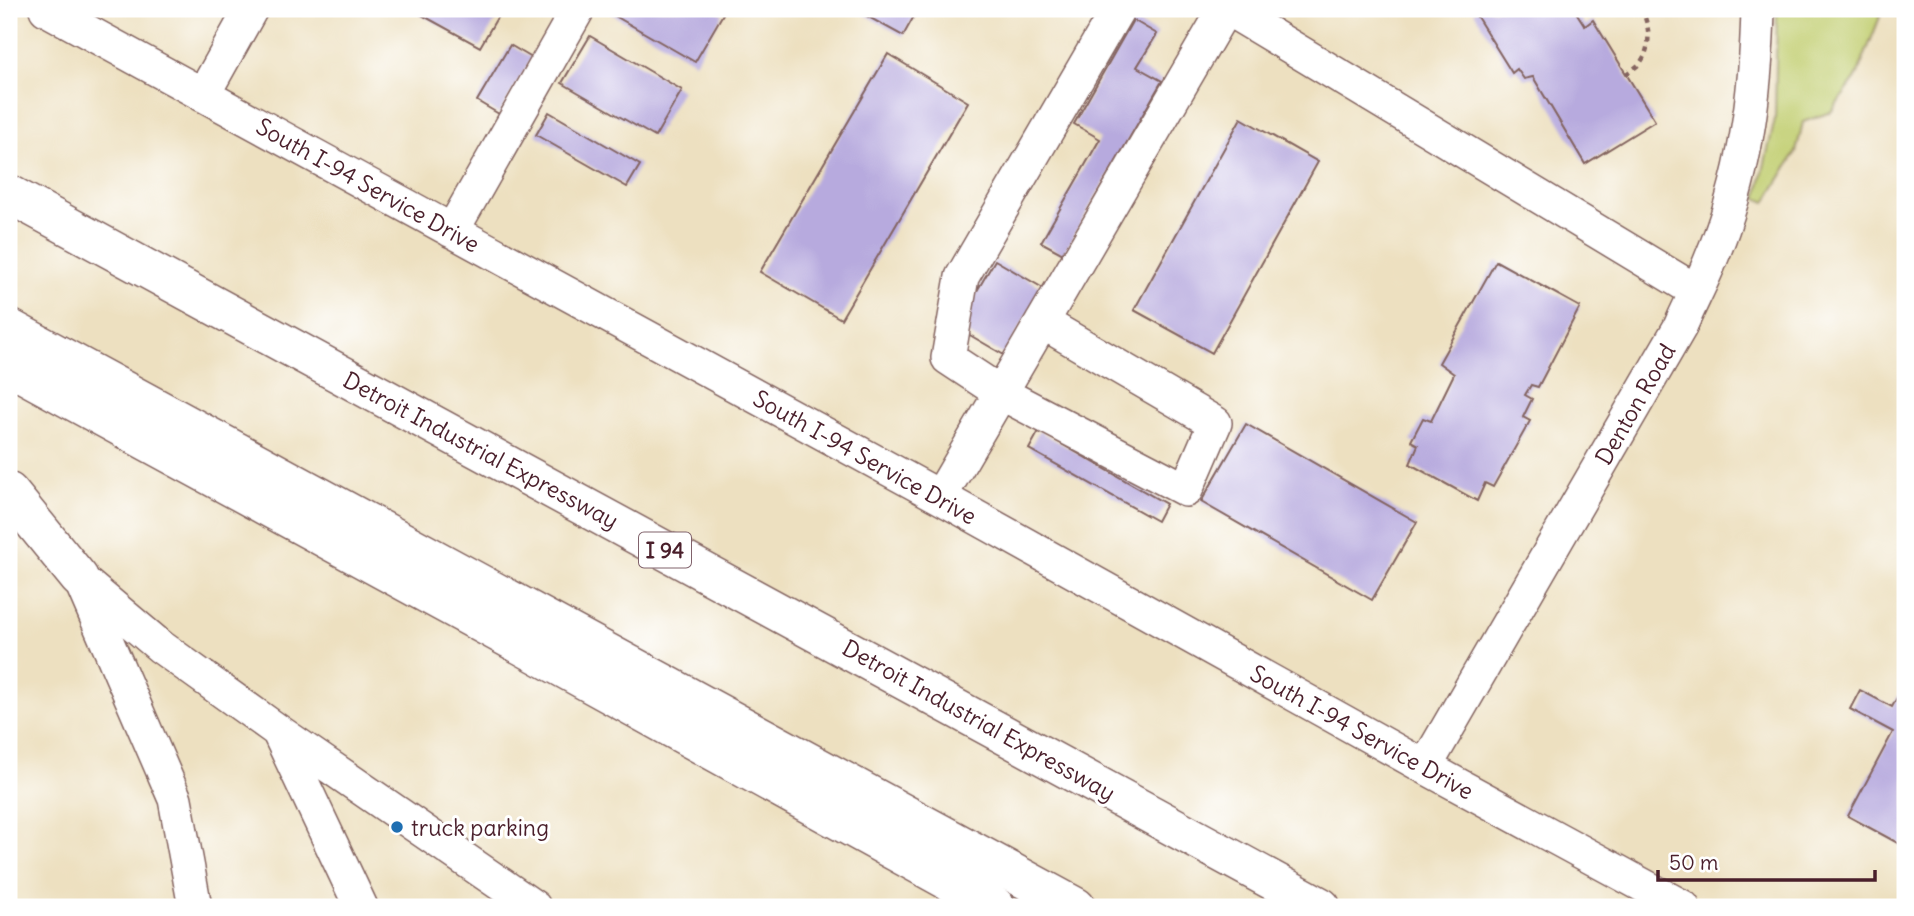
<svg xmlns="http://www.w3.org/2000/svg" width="1914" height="916" font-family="Delius,sans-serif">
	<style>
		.green { fill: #c1ce70; stroke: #86764e; stroke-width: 2 }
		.building { fill: #b7aade }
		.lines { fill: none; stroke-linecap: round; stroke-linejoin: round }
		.minor-casing { stroke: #83635f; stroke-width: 36 }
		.highway-casing { stroke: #83635f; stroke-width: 41 }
		.path { stroke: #83635f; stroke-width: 4.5; stroke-dasharray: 5 5; stroke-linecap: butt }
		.minor { stroke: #fff; stroke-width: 33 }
		.highway { stroke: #fff; stroke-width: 38 }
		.poi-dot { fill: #1f6fb2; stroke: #fff; stroke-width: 2.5 }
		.labels { text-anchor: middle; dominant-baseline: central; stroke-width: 6; stroke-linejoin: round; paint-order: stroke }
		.shield { fill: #fff; stroke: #80626b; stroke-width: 2 }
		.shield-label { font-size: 21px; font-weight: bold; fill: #4a1f2b }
		.street-label { font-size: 23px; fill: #4a1f2b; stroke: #fff }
		.poi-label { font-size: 23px; fill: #4a1f2b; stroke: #fff; text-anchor: start }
	</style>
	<rect width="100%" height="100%" fill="#fff"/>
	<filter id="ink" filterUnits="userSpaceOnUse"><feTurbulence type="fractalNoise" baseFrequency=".0143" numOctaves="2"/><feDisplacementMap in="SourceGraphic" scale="14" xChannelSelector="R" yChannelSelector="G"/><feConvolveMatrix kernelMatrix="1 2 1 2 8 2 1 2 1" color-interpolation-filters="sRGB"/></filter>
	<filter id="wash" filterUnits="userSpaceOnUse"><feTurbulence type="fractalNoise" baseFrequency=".00686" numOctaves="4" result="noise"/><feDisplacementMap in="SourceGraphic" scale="28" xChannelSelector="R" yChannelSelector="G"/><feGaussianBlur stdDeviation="1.57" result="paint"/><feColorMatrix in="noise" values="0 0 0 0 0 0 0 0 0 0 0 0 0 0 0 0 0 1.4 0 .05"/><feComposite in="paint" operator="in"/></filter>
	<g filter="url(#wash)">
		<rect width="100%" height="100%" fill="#ede0c0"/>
		<path class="green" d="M1777,9h106l-27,69 -25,34 -28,10 -7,30 -30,50 -9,-4 18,-79z"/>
		<g id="blocks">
			<path class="building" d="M411,9h91l-22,38z
				M603,9h111l9,5 -28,48z
				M854,9h64l-15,27z
				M1478,9h96l11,17 8,-6 62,101 -70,43 -52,-87 -9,2 -7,-10 -5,4 -38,-61z
				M1133,20l24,14 -20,33 25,14 -99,173 -22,-12 59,-103 -26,-15z
				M590,36l92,54 -27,47 -93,-54z
				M510,45l22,13 -33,56 -22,-13z
				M888,54l80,48 -127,217 -81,-47z
				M549,112l91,53 -13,22 -91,-52z
				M1241,118l77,44 -106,191 -78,-43z
				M995,260l48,28 -39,67 -48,-28z
				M1496,261l84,46 -42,80 -7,-2 -6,10 7,4 -9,18 7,4 -37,66 -8,-4 -8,18 -67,-37 8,-19 -7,-4 12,-23 8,3 23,-47 -15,-11z
				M1246,424l171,98 -45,78 -171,-98z
				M1039,431l127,73 -9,17 -128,-72z
				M1905,683v164l-57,-31 45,-84 -43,-23 10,-19 32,17z"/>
		</g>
	</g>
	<g filter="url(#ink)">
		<use href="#blocks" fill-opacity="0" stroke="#83635f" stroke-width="2"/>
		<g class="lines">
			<g class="minor-casing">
				<path id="minor" d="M46,9l894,488 485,270 258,140
					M1228,9l468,282
					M203,95l48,-86
					M452,231l126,-222
					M1042,322l173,101 -29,67 -185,-97 -53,-35 14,-81 156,-268
					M940,497l285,-488
					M79,578l82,69 117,84 256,176
					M82,584l93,215 20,108
					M279,733l82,174
					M1425,767l255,-440c10,-23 22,-45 31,-68 34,-80 45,-164 47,-250"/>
			</g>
			<g class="highway-casing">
				<path id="highway" d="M9,194l1312,713
					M9,328l1067,579
					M9,366l492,268 495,273
					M9,492l70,86"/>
			</g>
			<path class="path" d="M1626,74c4,-3 11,-7 14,-11 12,-16 10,-38 1,-54"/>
			<use href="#minor" class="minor"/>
			<use href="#highway" class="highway"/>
		</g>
	</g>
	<circle class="poi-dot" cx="397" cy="827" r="7"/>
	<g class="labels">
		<rect class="shield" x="639" y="532.5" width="52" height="35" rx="5"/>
		<g class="shield-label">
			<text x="665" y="550">I 94</text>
		</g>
		<g class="street-label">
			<text transform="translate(368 185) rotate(29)">South I-94 Service Drive</text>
			<text transform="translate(1635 404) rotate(-60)">Denton Road</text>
			<text transform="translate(481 450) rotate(28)">Detroit Industrial Expressway</text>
			<text transform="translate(865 457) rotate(29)">South I-94 Service Drive</text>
			<text transform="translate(979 720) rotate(29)">Detroit Industrial Expressway</text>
			<text transform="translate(1362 732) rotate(29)">South I-94 Service Drive</text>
		</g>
		<g class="poi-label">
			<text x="411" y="827">truck parking</text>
		</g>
	</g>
	<rect width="1914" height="916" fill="none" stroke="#fff" stroke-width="35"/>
	<path d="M1658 870v10h217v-10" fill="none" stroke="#4a1f2b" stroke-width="3.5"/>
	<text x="1669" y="870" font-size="21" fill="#4a1f2b" stroke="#ffffff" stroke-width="5" paint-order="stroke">50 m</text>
</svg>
